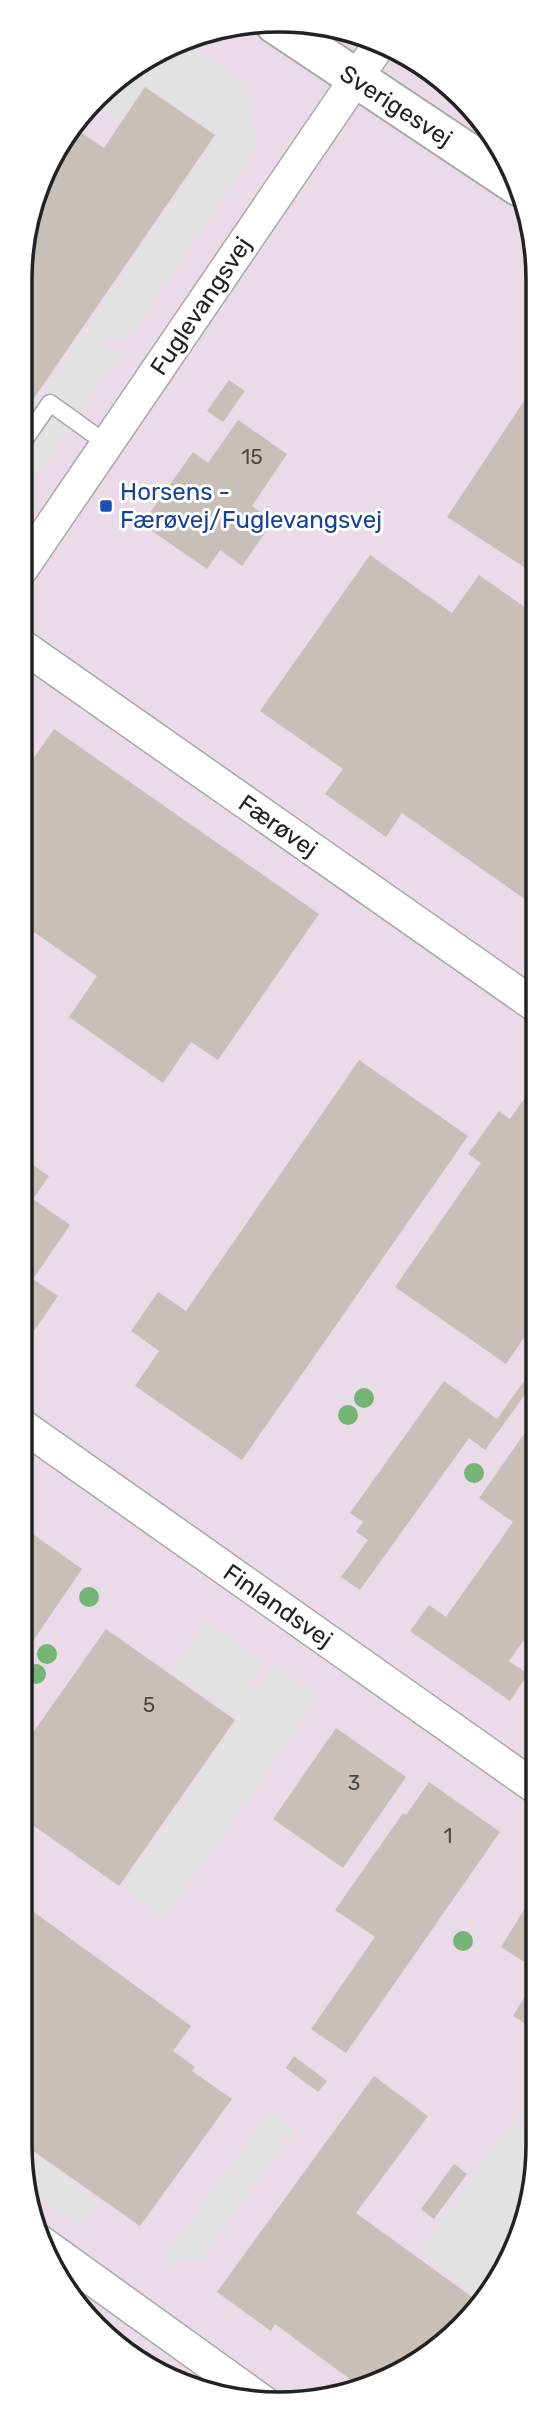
<svg xmlns="http://www.w3.org/2000/svg" width="557" height="2424" font-family="Rubik,sans-serif">
	<style>
		.industrial { fill: #ebdbe8 }
		.parking { fill: #e2e2e2 }
		.building { fill: #c7bfb8 }
		.lines { fill: none; stroke-linecap: round; stroke-linejoin: round }
		.service-casing { stroke: #a9a9a9; stroke-width: 19 }
		.minor-casing { stroke: #a9a9a9; stroke-width: 35 }
		.tertiary-casing { stroke: #a9a9a9; stroke-width: 42 }
		.service { stroke: #fff; stroke-width: 16 }
		.minor { stroke: #fff; stroke-width: 32 }
		.tertiary { stroke: #fff; stroke-width: 38 }
		.tree { fill: #74b475 }
		.transit-dot { fill: #1a4fb4; stroke: #fff; stroke-width: 2.5 }
		.labels { text-anchor: middle; dominant-baseline: central; stroke-width: 6; stroke-linejoin: round; paint-order: stroke }
		.number-label { font-size: 21px; fill: #4b4948 }
		.street-label { font-size: 24px; fill: #222; stroke: #fff }
		.transit-label { font-size: 24px; fill: #164399; stroke: #fff; text-anchor: start }
		.rim { fill: none; stroke: #222; stroke-width: 3.5 }
	</style>
	<rect width="100%" height="100%" fill="#f2efe9"/>
	<path class="industrial" d="M313,22l81,24 68,49 49,69 25,81 -1,1935 -32,95 -66,76 -91,45 -85,8 -97,-26 -80,-61 -45,-73 -20,-99 3,-1901 32,-95 67,-76 91,-45z"/>
	<path class="parking" d="M184,41l61,41 12,65 -128,191h-22l-3,5 16,11 -99,143v-74l197,-288 -73,-50 -26,34 -24,-17 26,-29z
		M206,1621l58,41 -15,23 6,5 18,-26 46,33 -154,220 -43,-30 117,-168 -68,-48z
		M269,2112l21,15 2,12 -12,2 2,14 -13,2 2,12 -12,3 1,12 -12,3 1,13 -13,2 1,12 -11,3 1,12 -10,2 1,11 -13,2 1,15 -34,5 -8,-6z
		M513,2121l22,16v43l-32,95 -21,24 -65,-46z
		M19,2143l81,58 -19,27 -53,-37z"/>
	<path class="building" d="M145,87l70,48 -194,282 1,-173 32,-95 19,-22 31,21z
		M229,380l16,11 -22,31 -16,-11z
		M536,383v192l-89,-58z
		M238,420l49,34 -35,52 21,15 -31,45 -22,-16 -13,19 -65,-45 51,-72 15,11z
		M370,555l82,58 27,-38 57,40v292l-134,-94 -16,24 -61,-43 18,-25 -83,-58z
		M54,729l265,185 -101,146 -27,-18 -28,41 -94,-66 28,-41 -76,-53v-147z
		M359,1060l109,76 -226,324 -107,-74 24,-35 -28,-20 27,-39 28,19z
		M536,1082v255l-8,-5 -22,32 -111,-77 86,-124 -13,-9 31,-43 11,8z
		M20,1156l29,20 -16,23 37,26 -37,54 25,17 -24,35 -14,-9z
		M444,1381l53,38 27,-38 7,5 -46,64 -16,-12 -109,152 -19,-13 27,-37 -12,-8 7,-10 -13,-9z
		M536,1417v206l-27,38 19,13 -18,27 -100,-70 19,-26 17,12 67,-95 -34,-24z
		M20,1525l62,44 -62,91z
		M106,1629l129,91 -116,166 -99,-70v-65z
		M336,1728l70,49 -63,91 -70,-49z
		M429,1782l71,50 -154,221 -35,-24 64,-92 -40,-27 68,-97 3,2z
		M535,1892v77l-34,-22z
		M20,1902l171,124 -18,25 22,16 -3,4 40,28 -92,127 -121,-85z
		M535,1980v50l-22,-14z
		M294,2056l33,25 -9,11 -32,-24z
		M374,2076l54,40 -72,97 123,89 -42,49 -75,37 -87,-64 -4,7 -54,-39z
		M454,2164l13,10 -33,45 -13,-10z"/>
	<g class="lines">
		<g class="service-casing">
			<path id="service" d="M21,445l29,-42 57,41"/>
		</g>
		<g class="minor-casing">
			<path id="minor" d="M21,570l360,-528
				M21,645l515,361
				M20,1424l515,363
				M38,2240l228,164"/>
		</g>
		<g class="tertiary-casing">
			<path id="tertiary" d="M275,24l243,162"/>
		</g>
		<use href="#service" class="service"/>
		<use href="#minor" class="minor"/>
		<use href="#tertiary" class="tertiary"/>
	</g>
	<g class="tree">
		<circle cx="364" cy="1398" r="10"/>
		<circle cx="348" cy="1415" r="10"/>
		<circle cx="474" cy="1473" r="10"/>
		<circle cx="89" cy="1597" r="10"/>
		<circle cx="47" cy="1654" r="10"/>
		<circle cx="36" cy="1674" r="10"/>
		<circle cx="463" cy="1941" r="10"/>
	</g>
	<rect class="transit-dot" x="99" y="499" width="14" height="14" rx="3.5"/>
	<g class="labels">
		<g class="number-label">
			<text x="252" y="456">15</text>
			<text x="149" y="1704">5</text>
			<text x="354" y="1782">3</text>
			<text x="448" y="1835">1</text>
		</g>
		<g class="street-label">
			<text transform="translate(396 106) rotate(33)">Sverigesvej</text>
			<text transform="translate(201 306) rotate(-56)">Fuglevangsvej</text>
			<text transform="translate(278 826) rotate(35)">Færøvej</text>
			<text transform="translate(278 1606) rotate(35)">Finlandsvej</text>
		</g>
		<g class="transit-label">
			<text x="120" y="492">Horsens -<tspan x="120" dy="28">Færøvej/Fuglevangsvej</tspan></text>
		</g>
	</g>
	<path d="M0 0H557V2424H0ZM279 32H279A247 247 0 0 1 526 279V2145A247 247 0 0 1 279 2392H279A247 247 0 0 1 32 2145V279A247 247 0 0 1 279 32Z" fill="#fff" fill-rule="evenodd"/>
	<path class="rim" d="M279 32H279A247 247 0 0 1 526 279V2145A247 247 0 0 1 279 2392H279A247 247 0 0 1 32 2145V279A247 247 0 0 1 279 32Z"/>
</svg>
